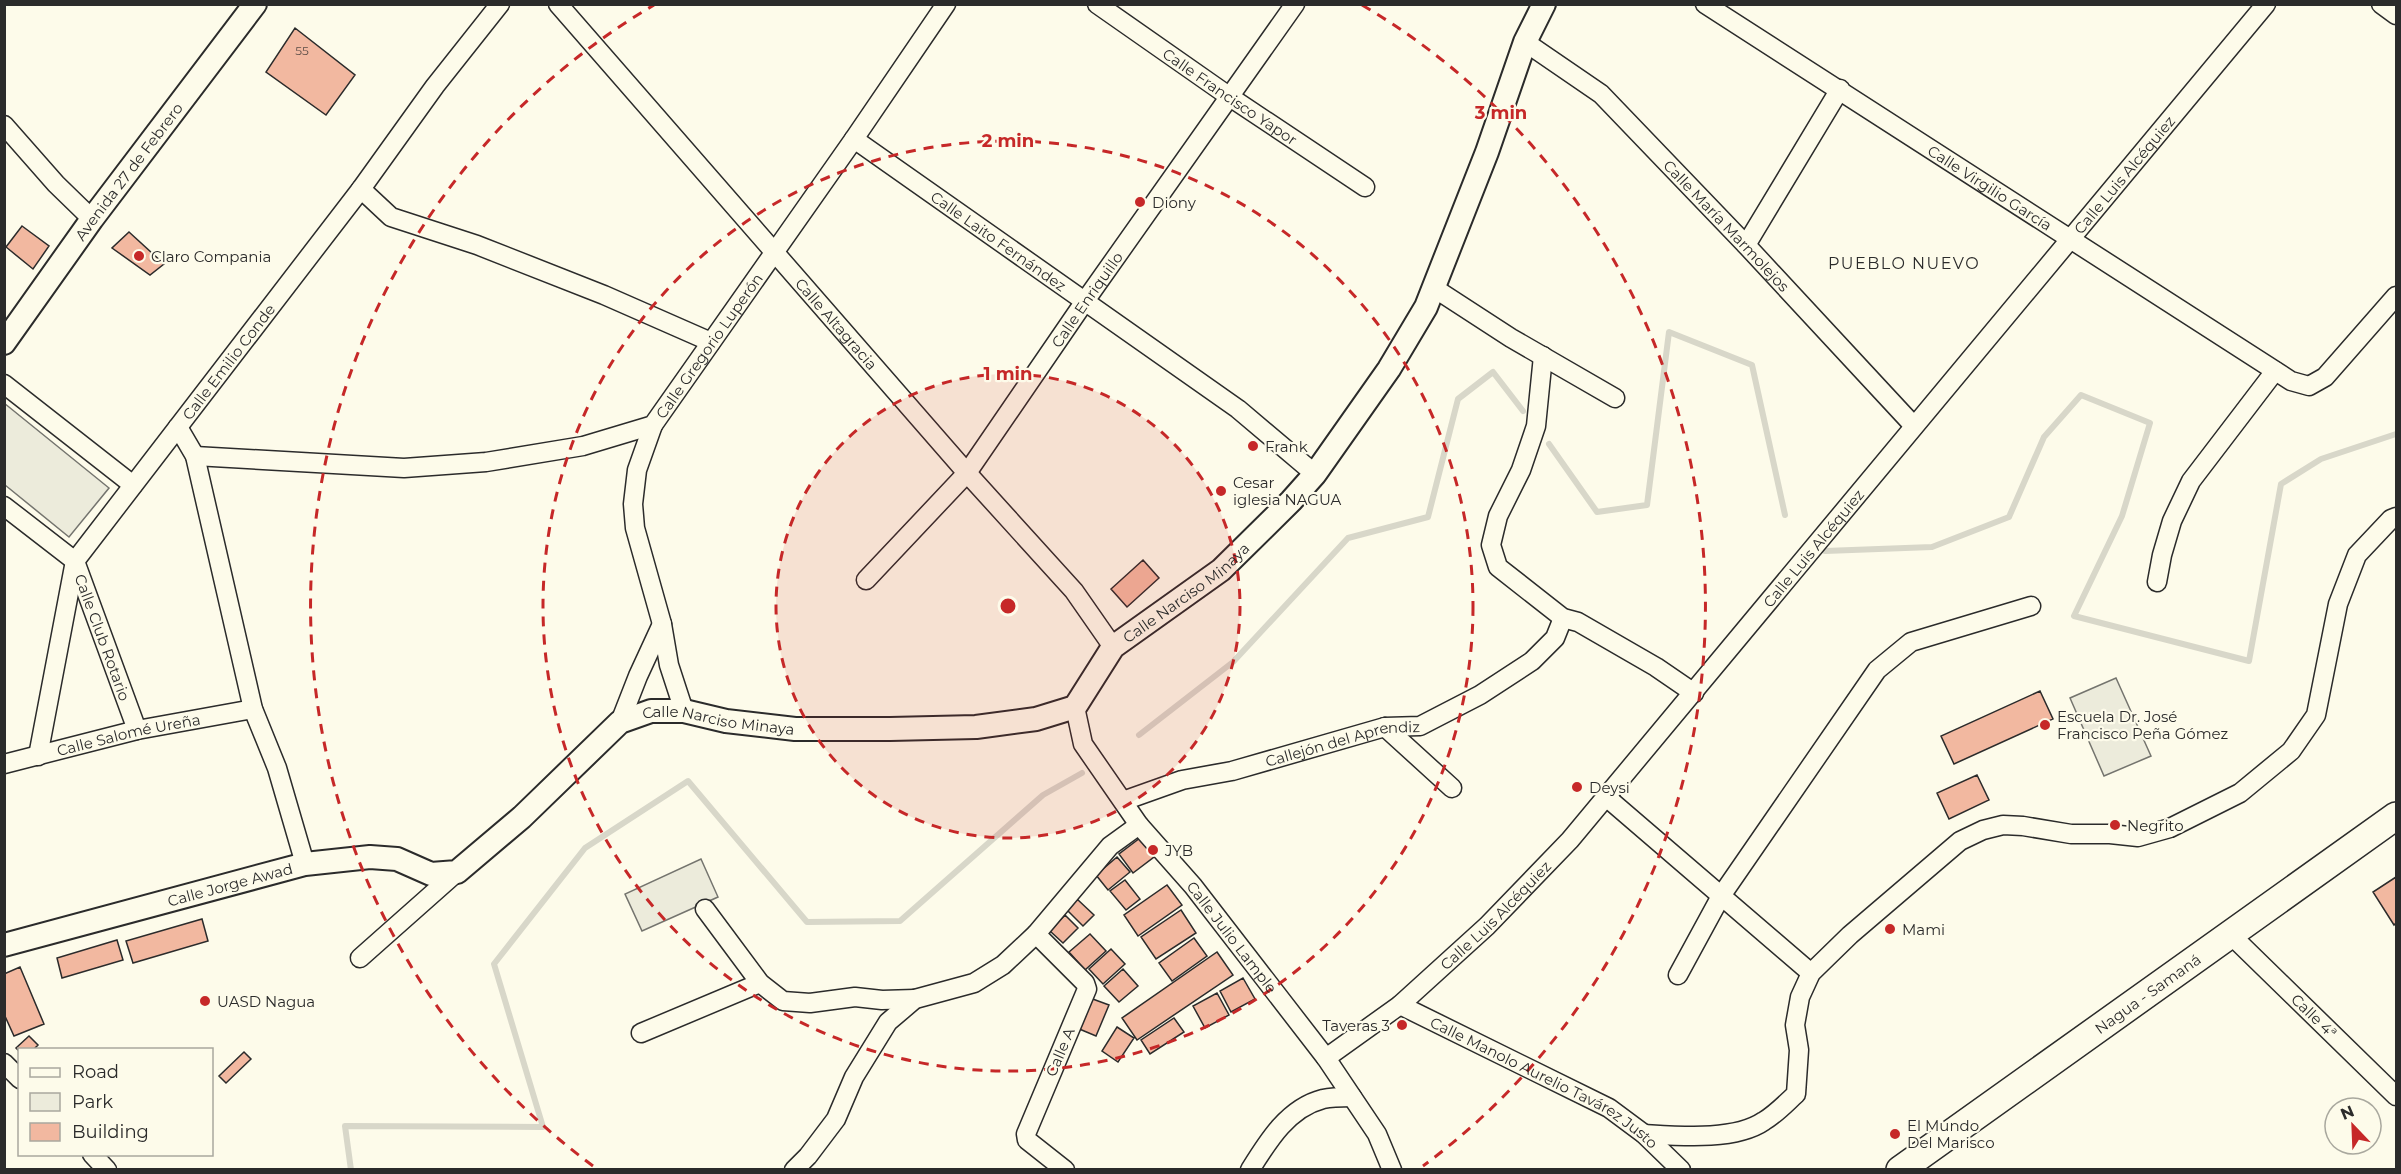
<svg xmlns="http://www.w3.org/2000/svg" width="2401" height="1174" font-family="Montserrat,sans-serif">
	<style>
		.green { fill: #ecebdb; stroke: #74746e; stroke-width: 1.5 }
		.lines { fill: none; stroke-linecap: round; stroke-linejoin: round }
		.stream { stroke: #d8d7c9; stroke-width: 6 }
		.building { fill: #f2b8a0; stroke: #2b2b2b; stroke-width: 1.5 }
		.minor-casing { stroke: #2b2b2b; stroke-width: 21 }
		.tertiary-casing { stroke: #2b2b2b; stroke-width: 26 }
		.primary-casing { stroke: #2b2b2b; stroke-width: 30 }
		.minor { stroke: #fdfbea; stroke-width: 18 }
		.tertiary { stroke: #fdfbea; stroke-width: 22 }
		.primary { stroke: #fdfbea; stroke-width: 27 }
		.ring { fill: none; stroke: #c62828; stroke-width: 3; stroke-dasharray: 10 8 }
		.poi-dot { fill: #c62828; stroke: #fdfbea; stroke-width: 2 }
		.labels { text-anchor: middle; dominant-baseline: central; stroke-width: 4.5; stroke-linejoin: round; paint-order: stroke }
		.number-label { font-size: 12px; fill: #5d4e48 }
		.street-label { font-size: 15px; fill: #2b2b2b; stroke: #fdfbea }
		.poi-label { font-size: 15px; fill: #2b2b2b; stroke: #fdfbea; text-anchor: start }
		.neighbourhood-label { font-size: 16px; letter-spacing: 1.5px; fill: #2b2b2b; stroke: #fdfbea }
		.centre { fill: #c62828; stroke: #fdfbea; stroke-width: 3 }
		.ring-label { font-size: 18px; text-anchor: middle; font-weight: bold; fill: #c62828; stroke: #fdfbea; stroke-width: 4.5; stroke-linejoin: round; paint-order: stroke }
	</style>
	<rect width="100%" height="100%" fill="#fdfbea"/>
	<path class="green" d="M4,403l105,85 -40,49 -64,-52z
		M2116,678l35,78 -47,20 -34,-78z
		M701,859l17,38 -76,34 -17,-37z"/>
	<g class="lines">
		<path class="stream" d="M1549,444l48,68 50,-7 22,-173 83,33 33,150
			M1825,551l107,-4 77,-30 35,-80 37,-42 69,28 -28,93 -48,100 175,45 32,-177 40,-25 75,-25
			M1139,735l94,-73 115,-124 80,-21 30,-118 35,-27 30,39
			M351,1170l-6,-44 198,1 -49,-163 91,-116 103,-67 119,141 93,-1 143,-126 39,-22"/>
	</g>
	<path class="building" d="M295,28l60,47 -29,40 -60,-43z
		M22,226l27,20 -16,23 -27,-22z
		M129,232l35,32 -14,11 -38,-27z
		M1143,560l16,18 -32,29 -16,-18z
		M2040,691l13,28 -99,45 -13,-28z
		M1977,775l12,25 -40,19 -12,-26z
		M1140,838l14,19 -21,16 -14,-19z
		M1117,857l13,15 -22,18 -12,-15z
		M2396,877v46l-2,2 -21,-33z
		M1125,880l15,19 -14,11 -16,-19z
		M1167,885l15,20 -44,31 -14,-21z
		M1077,899l17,16 -11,11 -16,-16z
		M1181,910l15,23 -40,26 -15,-22z
		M1065,915l13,13 -15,15 -13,-12z
		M202,919l6,22 -75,22 -7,-22z
		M1090,934l16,17 -21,19 -16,-18z
		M1194,938l13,18 -35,25 -13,-18z
		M117,940l6,20 -61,18 -5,-20z
		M1111,949l14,15 -22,20 -14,-15z
		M1217,952l16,23 -96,65 -15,-22z
		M20,967l24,57 -30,12 -10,-22v-40z
		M1123,969l15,17 -19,16 -15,-16z
		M1243,978l12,21 -24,13 -11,-21z
		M1217,993l12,22 -24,13 -12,-22z
		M1090,998l19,7 -13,31 -19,-8z
		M1174,1018l10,14 -34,22 -9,-14z
		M1117,1027l17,11 -16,24 -16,-11z
		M29,1036l9,9 -5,5h-13v2l-4,-4z
		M244,1052l7,7 -25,24 -7,-7z"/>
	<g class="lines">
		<g class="minor-casing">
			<g id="minor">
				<path id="s1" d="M558,4l409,469 107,118 39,56"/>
				<path id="s2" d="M1097,4l133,93 135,90"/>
				<path id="s3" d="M1705,4l586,377 18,5 16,-9 71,-81"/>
				<path d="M2381,4l15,11"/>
				<path id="s4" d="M1525,42l76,52 145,151 168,181"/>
				<path d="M4,125l52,59 36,35"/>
				<path id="s5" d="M854,139l384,270 77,65"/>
				<path d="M361,189l30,28 86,28 127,50 107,47"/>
				<path d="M1746,245l94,-156"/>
				<path d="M1434,288l77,50 104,60"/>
				<path d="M1543,356l-7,70 -15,44 -23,46 -7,29 7,22 65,51 15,4 78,45 38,26"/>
				<path d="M4,384l129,101"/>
				<path d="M653,425l-16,45 -4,34 2,24 27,96 7,41 15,46"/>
				<path d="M178,427l17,29 58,253 24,59 28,96"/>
				<path id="s6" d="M195,456l209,12 82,-6 97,-16 70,-21 201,-286 92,-135"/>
				<path id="s7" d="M4,506l71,55 62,169"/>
				<path id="s8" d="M866,580l101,-107 118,-172 210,-297"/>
				<path d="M2157,582l5,-27 10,-34 19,-40 84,-110"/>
				<path id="s9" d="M1075,707l8,37 56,81 54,61 133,172 51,76 15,36"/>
				<path d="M620,722l18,-46 24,-52"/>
				<path d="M1385,727l67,61"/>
				<path id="s10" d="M38,756l37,-195 286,-372 74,-103 65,-82"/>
				<path id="s11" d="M4,764l133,-34 116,-21"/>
				<path d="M1605,796l206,177"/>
				<path id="s12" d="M1123,801l59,-21 50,-9 153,-44 35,-1 60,-31 52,-34 23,-23 8,-20"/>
				<path d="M705,909l55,74 23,18 27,2 45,-6 27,3 33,-1"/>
				<path d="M1036,934l49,49 2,6 -61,145 1,6 38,30"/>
				<path d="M2231,935l165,161"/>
				<path d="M360,958l97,-86"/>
				<path d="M1678,975l43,-79 156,-226 34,-28 120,-36"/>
				<path id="s13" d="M1400,1005l209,103 35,26 37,36"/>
				<path d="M641,1033l119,-50"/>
				<path id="s14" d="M1326,1058l74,-53 87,-79 83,-86 696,-836"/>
				<path d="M4,1063l16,16"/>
				<path d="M1644,1134c35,2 91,7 120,-13 12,-7 22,-18 32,-27l3,-44 -4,-25 5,-28 11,-24 39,-38 110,-94 23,-11 20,-5 20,1 48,8h39l28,3 32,-9 70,-35 51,-42 25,-36 22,-111 19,-49 34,-36 5,-2"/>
				<path d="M92,1154l15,16"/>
				<path d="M794,1170l14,-14 28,-37 18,-42 34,-55 27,-23 59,-16 29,-18 33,-31 74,-88 29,-21"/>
				<path d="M1250,1170c18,-29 38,-62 73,-71 9,-2 19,-2 29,-2"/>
			</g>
		</g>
		<g class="tertiary-casing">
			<g id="tertiary">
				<path id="s15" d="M4,343l88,-124 163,-215"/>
				<path id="s16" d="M4,945l301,-81 65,-7 27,2 34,15 26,-2 65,-55 98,-95 31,-11h33l42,10 69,8h95l86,-2 60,-8 39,-12 38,-60 108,-77 70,-69 24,-27 74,-105 37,-62 61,-155 38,-110 19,-38"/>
			</g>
		</g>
		<g class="primary-casing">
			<g id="primary">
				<path id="s17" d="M1900,1170l496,-354"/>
			</g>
		</g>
		<use href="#minor" class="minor"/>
		<use href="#tertiary" class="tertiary"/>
		<use href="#primary" class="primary"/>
	</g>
	<circle cx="1008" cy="606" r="232" fill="#c62828" fill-opacity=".12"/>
	<g class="ring">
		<circle cx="1008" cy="606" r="232"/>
		<circle cx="1008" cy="606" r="465"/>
		<path d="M593 1166A697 697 0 0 1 654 5M1362 5A697 697 0 0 1 1423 1166"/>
	</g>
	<g class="poi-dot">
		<circle cx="1140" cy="202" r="6"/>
		<circle cx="139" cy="256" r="6"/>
		<circle cx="1253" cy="446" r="6"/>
		<circle cx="1221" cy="491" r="6"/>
		<circle cx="2045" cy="725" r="6"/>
		<circle cx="1577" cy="787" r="6"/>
		<circle cx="2115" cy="825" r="6"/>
		<circle cx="1153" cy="850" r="6"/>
		<circle cx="1890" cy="929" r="6"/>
		<circle cx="205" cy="1001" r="6"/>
		<circle cx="1402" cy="1025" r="6"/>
		<circle cx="1895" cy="1134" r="6"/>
	</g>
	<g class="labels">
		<g class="number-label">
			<text x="302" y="50">55</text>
		</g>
		<g class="street-label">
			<text stroke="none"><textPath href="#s2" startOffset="162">Calle Francisco Yapor</textPath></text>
			<text stroke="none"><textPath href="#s15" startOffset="212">Avenida 27 de Febrero</textPath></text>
			<text stroke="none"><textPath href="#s14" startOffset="1194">Calle Luis Alcéquiez</textPath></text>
			<text stroke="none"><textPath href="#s3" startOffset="339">Calle Virgilio García</textPath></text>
			<text stroke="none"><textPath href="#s4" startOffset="274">Calle María Marmolejos</textPath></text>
			<text stroke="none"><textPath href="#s5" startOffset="177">Calle Laito Fernández</textPath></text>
			<text stroke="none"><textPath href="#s8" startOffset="358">Calle Enriquillo</textPath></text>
			<text stroke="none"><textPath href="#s1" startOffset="424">Calle Altagracia</textPath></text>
			<text stroke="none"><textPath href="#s6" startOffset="560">Calle Gregorio Luperón</textPath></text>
			<text stroke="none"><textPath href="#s10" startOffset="450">Calle Emilio Conde</textPath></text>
			<text stroke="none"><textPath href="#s14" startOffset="708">Calle Luis Alcéquiez</textPath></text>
			<text stroke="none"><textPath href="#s16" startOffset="1312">Calle Narciso Minaya</textPath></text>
			<text stroke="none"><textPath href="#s7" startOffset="171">Calle Club Rotario</textPath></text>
			<text stroke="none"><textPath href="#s16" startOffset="790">Calle Narciso Minaya</textPath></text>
			<text stroke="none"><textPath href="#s11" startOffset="128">Calle Salomé Ureña</textPath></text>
			<text stroke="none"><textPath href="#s12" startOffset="228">Callejón del Aprendiz</textPath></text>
			<text stroke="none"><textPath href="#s16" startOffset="234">Calle Jorge Awad</textPath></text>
			<text stroke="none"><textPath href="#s14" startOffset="222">Calle Luis Alcéquiez</textPath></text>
			<text stroke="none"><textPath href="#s9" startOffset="282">Calle Julio Lample</textPath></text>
			<text stroke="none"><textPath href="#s17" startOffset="304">Nagua - Samaná</textPath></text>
			<text transform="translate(2314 1016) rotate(44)">Calle 4ª</text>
			<text transform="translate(1060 1052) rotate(-67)">Calle A</text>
			<text stroke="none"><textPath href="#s13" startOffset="164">Calle Manolo Aurelio Tavárez Justo</textPath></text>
		</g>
		<g class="poi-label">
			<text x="1152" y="202">Diony</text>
			<text x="151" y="256">Claro Compania</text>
			<text x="1265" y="446">Frank</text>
			<text x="1233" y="482">Cesar<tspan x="1233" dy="17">iglesia NAGUA</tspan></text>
			<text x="2057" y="716">Escuela Dr. José<tspan x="2057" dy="17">Francisco Peña Gómez</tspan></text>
			<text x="1589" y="787">Deysi</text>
			<text x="2127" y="825">Negrito</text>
			<text x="1165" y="850">JYB</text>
			<text x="1902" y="929">Mami</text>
			<text x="217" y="1001">UASD Nagua</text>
			<text x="1390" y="1025" text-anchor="end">Taveras 3</text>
			<text x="1907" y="1125">El Mundo<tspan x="1907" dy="17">Del Marisco</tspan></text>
		</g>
		<g class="neighbourhood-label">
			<text x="1904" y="263">PUEBLO NUEVO</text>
		</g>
	</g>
	<circle cx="1008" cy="606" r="9" class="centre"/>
	<g class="ring-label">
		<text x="1501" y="119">3 min</text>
		<text x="1008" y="147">2 min</text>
		<text x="1008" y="380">1 min</text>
	</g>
	<rect width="2401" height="1174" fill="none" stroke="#2b2b2b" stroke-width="12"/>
	<rect x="18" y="1048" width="195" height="108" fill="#fdfbea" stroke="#a9a89e" stroke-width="1.5"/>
	<rect x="30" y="1068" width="30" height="9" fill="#fdfbea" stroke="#a9a89e" stroke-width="1.5"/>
	<text x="72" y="1078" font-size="18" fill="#2b2b2b">Road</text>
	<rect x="30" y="1093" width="30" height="18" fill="#ecebdb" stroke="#a9a89e" stroke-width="1.5"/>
	<text x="72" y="1108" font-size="18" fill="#2b2b2b">Park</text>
	<rect x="30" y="1123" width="30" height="18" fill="#f2b8a0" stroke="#a9a89e" stroke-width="1.5"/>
	<text x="72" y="1138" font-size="18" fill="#2b2b2b">Building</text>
	<g transform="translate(2353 1126) rotate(337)"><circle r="28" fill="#fdfbea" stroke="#a9a89e" stroke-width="1.5"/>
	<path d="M0-4.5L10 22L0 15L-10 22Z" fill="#c62828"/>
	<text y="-9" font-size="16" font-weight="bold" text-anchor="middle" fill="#2b2b2b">N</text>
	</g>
</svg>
